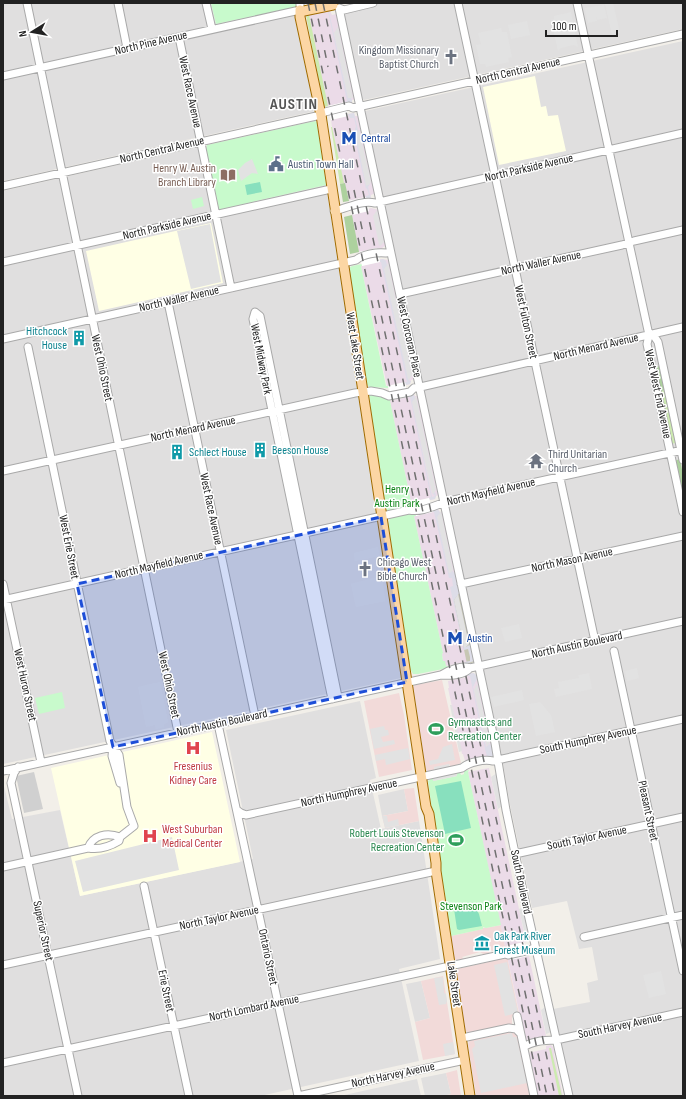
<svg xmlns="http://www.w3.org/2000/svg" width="686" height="1099" font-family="'Sofia Sans Condensed',sans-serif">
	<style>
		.residential { fill: #e0dfdf }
		.commercial { fill: #f2dad9 }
		.industrial { fill: #ebdbe8 }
		.education { fill: #ffffe5 }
		.religious { fill: #d0d0d0 }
		.construction { fill: #c7c7b4 }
		.grass { fill: #cdebb0 }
		.forest { fill: #add19e }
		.park { fill: #c8facc }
		.pitch { fill: #88e0be }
		.parking { fill: #e2e2e2 }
		.plaza { fill: #dddde8 }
		.pier { fill: #fff }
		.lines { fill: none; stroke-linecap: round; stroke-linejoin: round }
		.minor-casing { stroke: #a9a9a9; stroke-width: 9 }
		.major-casing { stroke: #a06b00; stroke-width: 11 }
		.minor { stroke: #fff; stroke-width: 7 }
		.major { stroke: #fcd6a4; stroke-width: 9 }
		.rail { stroke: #707070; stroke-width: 1.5; stroke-dasharray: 8 8; stroke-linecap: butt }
		.marked { fill: #1d4ed8; fill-opacity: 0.2; stroke: #1d4ed8; stroke-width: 3; stroke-dasharray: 8 5; stroke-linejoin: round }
		.labels { text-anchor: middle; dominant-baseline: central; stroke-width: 3; stroke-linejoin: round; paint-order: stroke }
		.street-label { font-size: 12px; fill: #222; stroke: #fff }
		.worship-label { font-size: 12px; fill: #5b616d; stroke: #fff; text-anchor: start }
		.transit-label { font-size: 12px; fill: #164399; stroke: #fff; text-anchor: start }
		.service-label { font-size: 12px; fill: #4e5e75; stroke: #fff; text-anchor: start }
		.education-label { font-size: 12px; fill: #785e54; stroke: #fff; text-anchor: end }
		.culture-label { font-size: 12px; fill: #0d838f; stroke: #fff; text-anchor: start }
		.park-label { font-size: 12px; fill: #0c8416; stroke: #fff }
		.leisure-label { font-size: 12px; fill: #27864d; stroke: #fff; text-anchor: start }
		.health-label { font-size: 12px; fill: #be3a42; stroke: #fff }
		.district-label { font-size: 16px; font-weight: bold; letter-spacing: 1px; fill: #555; stroke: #fff }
	</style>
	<rect width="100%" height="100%" fill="#f2efe9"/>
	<path class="residential" d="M3,3h208l5,21 77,-17 20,94 2,2 1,3 -2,1 1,4 -312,70z
		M371,3h312v26l-319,71 -2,-2 -18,-86z
		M683,41v1055h-111l-15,-65 1,-1 -5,-21 37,-7 -3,-19 11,-3 -6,-33 -13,2 -12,-48 -35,7 -22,-103 -10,-59 -136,-632 1,-3z
		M206,146l11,60 5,3 104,-24 75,493 -398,86v-573l177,-40z
		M360,701l16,77 -6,2 11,49 38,-8 21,138 -41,10 20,92 -159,35h-257v-314l9,37 48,-9 20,86 173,-37 -27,-129z
		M404,789l4,22 -26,5 -4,-21z
		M421,981l9,37 -15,4 -9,-38z
		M446,1073l5,21 -7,2h-19l-4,-18z
		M417,1079l4,17h-81z"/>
	<path class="commercial" d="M442,680l19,83 -7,3 -3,1 -2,-3 -15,4v3l-6,1 -2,-2 -4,-15 -1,-8 1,-3 -9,-57 2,-2z
		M399,693l5,22 8,55 -33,7 -15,-76z
		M414,788l5,33 -34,7 -3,-12 26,-5 -4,-22z
		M501,925l4,21h2l1,2 -14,4 -3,-2 -3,1 2,2 -5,2 -5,-3 -18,5 2,2 -6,2 -4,-2 -3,-23 32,-7v-1h3z
		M510,957v3l-2,1 11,53 -7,2v8l-44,9 -3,-3 -9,-58 1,-3z
		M443,976l12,78 -32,6 -8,-38 15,-4 -9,-37z
		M507,1031l8,1 3,4 14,60h-56l-8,-51 1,-5z
		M457,1070l4,26h-17l7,-2 -5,-21z"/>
	<path class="industrial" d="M329,9l3,6 4,-1 4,10 15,75 -3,1v3l-6,1 -1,-2 -21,5 -18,-92 20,-4z
		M354,113l1,3h3l18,77 -5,2 -1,3 -5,-1 -22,5 -12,-82 17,-4v-2z
		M371,208l8,2 7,36 -3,1 -1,2 -6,-1 -26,6 -6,-37 24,-6v-2z
		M381,259l8,1 26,119 -4,1 -1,4 -4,1 -1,-3 -18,4 -26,-120 18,-4v-2z
		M414,394l1,2h3l21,99 -3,1 -1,3 -5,1 -1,-2 -18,4 -21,-101 18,-4z
		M438,509l2,3h3l31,147 -1,3h-9l-18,4 -3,-5 -1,-7 1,-1 -29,-137 18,-4z
		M473,673l4,3 15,65 1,15 -28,5 -2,-7h-1l-14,-66h1l-1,-7 19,-4v-3z
		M489,768l37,174 -21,4 -37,-174z
		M529,956l17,80 -21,4 -17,-80z
		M551,1045l2,2 2,5 -1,2 9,42h-26l-9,-43 18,-4v-3z"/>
	<path class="education" d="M535,76l6,31 5,-1 2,10 10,-1 8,36 -67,14 -16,-78z
		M211,223l12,60 -124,28 -13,-60z
		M212,732l28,130 -160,34 -29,-128z"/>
	<path class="religious" d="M34,772l9,37 -19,4 -8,-37z"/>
	<path class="construction" d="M461,591l15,71 -9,2 -15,-72z"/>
	<path class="grass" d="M306,15h3l19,91 -4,1z
		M331,127h1l12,56 -4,1z
		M665,390l11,53 -6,1 -11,-52z
		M549,1048h2l11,48h-3z"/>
	<path class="forest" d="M345,183l4,18 -6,1 -3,-18z
		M352,215l7,37 -9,2 -6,-37z
		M660,366l5,24 -6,2 -5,-25z
		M680,459l3,16v29l-9,-43z"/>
	<path class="park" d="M211,3h87l-1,4 -81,17z
		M315,121l2,1 9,63 -104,24h-3l-13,-60 1,-4z
		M202,197l2,9 -11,3 -2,-9z
		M362,264v2h-1l25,120h2v2l-18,-1 -3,-2 -18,-117 3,-2z
		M370,394l20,4v3l21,101h1l1,2 -9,4 -16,3 -2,-1 -17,-113z
		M415,513l1,3h-2l29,137 -1,1 1,7h2l1,5h2v2l-30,6h-5l-3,-5 -22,-145 2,-6z
		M62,692l3,16 -26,6 -4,-16z
		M469,770l-1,2 33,153 -15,3 -3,-1v2l-32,7 -8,-52 -2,-4 -13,-99 5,-3v3l24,-5 -1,-4h4l1,3 3,-1v-3z"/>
	<path class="pitch" d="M260,182l2,10 -15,3 -2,-10z
		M461,781l10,47 -26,6 -10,-48z
		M467,906l8,1 4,7 3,12 -23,4 -2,-1 -3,-20z"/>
	<path class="parking" d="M613,3l7,30 -8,2 -7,-31z
		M604,5l3,13 -10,2 -2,-8 2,9 -9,2 -3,-15z
		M571,12l7,35 -4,-2 -13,3 -3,3 -7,-31 3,-1v-3z
		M527,21l3,14 -19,4 -3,-14z
		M338,27l15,71h-5l-14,-65z
		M501,28l1,4h5l5,25 -4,1 1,4 -23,5 -1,-3h-5l-4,-19 5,-1 -3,-11z
		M359,129l12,53 -3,4h-2l-10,-51z
		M252,159l6,15 -6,-1 -11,8 -3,-11 7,-7z
		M377,210l7,32 -4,4 -1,-1 -6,-29z
		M210,224l11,58 -30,7 -14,-58z
		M388,263l24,112 -3,5 -1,-1 -24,-110z
		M339,275h2l16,106h-2z
		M416,396l20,94 -3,4 -1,-1 -20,-91z
		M359,404h2l15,100h-2z
		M441,511l12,59 -3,4 -1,-1 -12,-56z
		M380,528l19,127h-2l-19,-126z
		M378,547l1,9 -24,5 -1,-8z
		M382,576l3,25 -29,6 -5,-23z
		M458,594l11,50 -3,3h-2l-10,-47z
		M519,624l3,14 -17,4 -4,-14z
		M637,668l2,10 -12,3 -2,-10z
		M589,673l3,16 -36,8 -2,-8 5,-1 -1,-6 21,-4 -1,-3z
		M160,682l8,40 -4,2v3l-8,2 -1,-4 -9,2 -8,-40z
		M477,684l13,58 -3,5 -13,-57z
		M522,690l2,10 -30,7 -3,-10z
		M540,702l11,13 4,17 -19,4 -7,-32z
		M450,705h2l10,46 -3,1z
		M384,726l1,4h3l1,5 -8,2 2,5 11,-2 1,4 -21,5 -4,-20z
		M452,744l3,16 -25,5 -1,-4 9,-2 5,-12z
		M408,748l2,11 -24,6 -1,-6 -9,2 -1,-6z
		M449,764l2,6 5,-1 1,7 -24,5 -1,-7h3l-1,-7z
		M500,771l5,33 -7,5 -7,-32z
		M382,816h5l1,6 10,-3 1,6 -14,3z
		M172,837l7,33 -96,22 -8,-31z
		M422,844l1,6 -32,7 -1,-6z
		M526,905l6,30 -6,5 -7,-31z
		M507,962l11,51 -13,3 -11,-51z
		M661,971l5,23 -17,4 -6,-23z
		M442,977l1,1 1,15 2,1 1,7 -1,3 -7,1 -5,-27z
		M548,1005l6,26 -8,3 -5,-24z
		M512,1033l1,4h3l1,2 10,44 -46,10 -9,-44 3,-3 -1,-5z
		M453,1042l2,12 -10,2 -2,-12z"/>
	<path class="plaza" d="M325,9h4l1,2 -1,1 19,86h3l1,2v2l-2,1 -4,1 -1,-2 2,-1 -19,-90h-2z
		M354,113l4,17 -2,5 10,51 4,-2 -2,3 3,11 -5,1v-3l3,-1 -2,-7 -1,1 -12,-55 1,-1v-4l1,-3 -2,-8h-4l-2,-4z
		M383,259l3,2 1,4 -3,4 24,110 2,2h1l-1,3 -4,1 -1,-3h2l-26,-120h-1l-1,-2z
		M412,393l2,2 1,3 -3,4 20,95 3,-1 -2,-2 2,-2 1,4 -1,3 -5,1 -1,-2 2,-1 -21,-100h-2v-3z
		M437,509l2,2 1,2 -3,4 12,56h1l2,-2 4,3 4,18 -6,8 10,47h2l5,-3 3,17 -9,3v-2l5,-1v-4l-2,-8 -4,1 -14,-63 3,-1 -1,-8h-3l-15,-66h-1l-1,-2z
		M474,673l4,4 -5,10 13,60 4,-3 3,3 1,8 -3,3 -6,-1 2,-1 -2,-7 -15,-73h-2l-1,-2z"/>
	<path class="pier" d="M345,102l3,14 -17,4 -3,-14z
		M366,197l3,14 -17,4 -3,-14z
		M377,248l3,14 -18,4 -3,-14z
		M405,382l3,15 -17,3 -3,-14z
		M429,498l4,14 -17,4 -4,-14z
		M524,942l3,14 -17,4 -3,-14z"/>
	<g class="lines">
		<g class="minor-casing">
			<path id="minor" d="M27,3l151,729
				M118,3l9,45
				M206,3l6,26
				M458,3l137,638
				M577,3l72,332
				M339,8l156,735 11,67 18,86 45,200
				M339,8l5,2 29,-7
				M179,37l52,251
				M3,76l297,-66v-7
				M3,186l318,-71 4,-3 24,-6 4,2 330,-74
				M334,211c14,-3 27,-11 41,-8l308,-70
				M3,262l328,-73
				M400,294l222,-49 12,-4 49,-11
				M168,302l87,414
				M649,335l-2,9 36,168
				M649,335l5,1 4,6 25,118
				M3,339l353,-79c7,-6 21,-8 30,-7
				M28,347l82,394 9,14 8,52 7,19 -14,11
				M416,388l267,-61
				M3,471l352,-78 16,-2 11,2 7,3 21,-4 4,-4
				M3,584l38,178
				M461,584l222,-48
				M3,600l406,-90c14,3 28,-6 40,-9l234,-51
				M614,651l69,320
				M441,675c9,1 24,0 29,-7
				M332,699l-79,-380 2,-7 5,4 78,381
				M218,724l80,372
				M113,747l-1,9 8,27
				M18,767l-4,6 -3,10 67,313
				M3,771l438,-96c7,-5 21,-10 29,-7l213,-47
				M237,810l4,3 5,2 216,-47c7,-6 22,-9 31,-7l190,-42
				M515,854l168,-37
				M3,867l85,-19c11,2 21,-1 31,-7l1,-4c-13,-5 -27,-2 -32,11
				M144,886l45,210
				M584,937l99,-22
				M3,965l433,-94
				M517,1016l17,80
				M462,1038l47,-10 7,1 4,4
				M524,1047c8,-6 22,-7 32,-7l127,-28
				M3,1063l502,-109 3,1 22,-5 5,-3
				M298,1096l167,-36"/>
		</g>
		<g class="major-casing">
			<path id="major" d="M300,10v7l21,98 105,692 3,7 7,49v8l34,225
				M300,10l4,1 29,-6"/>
		</g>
		<use href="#minor" class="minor"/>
		<use href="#major" class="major"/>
		<path class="rail" d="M308,3l233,1093
			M315,3l13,64
			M323,3l232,1093
			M354,190l11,53
			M378,300l63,297
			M455,662l92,434"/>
	</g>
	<path class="marked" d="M381,517l26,165 -294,65 -36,-163z"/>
	<defs>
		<g id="church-bare" transform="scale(1.2)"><path d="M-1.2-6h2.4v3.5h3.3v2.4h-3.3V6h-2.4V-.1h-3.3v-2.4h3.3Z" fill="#6b7280" stroke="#fff" stroke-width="2.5" paint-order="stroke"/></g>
		<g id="metro-bare" transform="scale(1.2)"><path d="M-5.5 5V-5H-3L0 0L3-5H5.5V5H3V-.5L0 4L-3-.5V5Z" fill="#1a4fb4" stroke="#fff" stroke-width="2.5" paint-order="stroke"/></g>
		<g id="civic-bare" transform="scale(1.2)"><path d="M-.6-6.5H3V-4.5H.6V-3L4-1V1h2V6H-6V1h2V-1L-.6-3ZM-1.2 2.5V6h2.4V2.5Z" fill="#5c6f8a" stroke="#fff" stroke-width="2.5" paint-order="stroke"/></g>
		<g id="library-bare" transform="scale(1.2)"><path d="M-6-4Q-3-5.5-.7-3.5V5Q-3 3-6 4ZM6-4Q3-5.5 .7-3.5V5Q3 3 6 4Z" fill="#8d6e63" stroke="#fff" stroke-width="2.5" paint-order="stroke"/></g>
		<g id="building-bare" transform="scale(1.2)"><path d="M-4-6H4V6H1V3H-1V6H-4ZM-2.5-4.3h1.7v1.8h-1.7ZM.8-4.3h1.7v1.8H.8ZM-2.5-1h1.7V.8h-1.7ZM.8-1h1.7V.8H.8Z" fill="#0f9aa8" stroke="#fff" stroke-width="2.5" paint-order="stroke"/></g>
		<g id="temple-bare" transform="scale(1.2)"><path d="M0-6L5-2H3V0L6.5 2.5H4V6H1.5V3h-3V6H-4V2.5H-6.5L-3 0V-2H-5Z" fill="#6b7280" stroke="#fff" stroke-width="2.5" paint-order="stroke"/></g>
		<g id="stadium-bare" transform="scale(1.2)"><path d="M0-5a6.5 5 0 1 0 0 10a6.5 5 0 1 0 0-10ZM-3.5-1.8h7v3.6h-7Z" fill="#2e9e5b" stroke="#fff" stroke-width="2.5" paint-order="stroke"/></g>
		<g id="hospital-bare" transform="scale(1.2)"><path d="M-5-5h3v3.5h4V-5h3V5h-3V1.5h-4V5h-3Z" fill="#e0444e" stroke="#fff" stroke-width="2.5" paint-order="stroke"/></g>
		<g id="museum-bare" transform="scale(1.2)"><path d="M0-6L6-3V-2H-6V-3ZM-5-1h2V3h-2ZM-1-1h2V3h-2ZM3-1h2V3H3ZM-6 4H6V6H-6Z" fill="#0f9aa8" stroke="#fff" stroke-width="2.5" paint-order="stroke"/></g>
	</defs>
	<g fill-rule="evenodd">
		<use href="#church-bare" x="451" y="57"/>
		<use href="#metro-bare" x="349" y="138"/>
		<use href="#civic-bare" x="276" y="164"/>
		<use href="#library-bare" x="228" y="175"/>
		<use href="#building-bare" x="79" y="338"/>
		<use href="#building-bare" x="260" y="450"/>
		<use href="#building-bare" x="177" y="452"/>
		<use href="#temple-bare" x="536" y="461"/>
		<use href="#church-bare" x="365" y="569"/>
		<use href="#metro-bare" x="455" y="638"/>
		<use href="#stadium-bare" x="436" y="729"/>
		<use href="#hospital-bare" x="193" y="748"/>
		<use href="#hospital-bare" x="150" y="836"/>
		<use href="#stadium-bare" x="456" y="840"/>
		<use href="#museum-bare" x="482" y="943"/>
	</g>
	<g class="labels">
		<g class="street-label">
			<text transform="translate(151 43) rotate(-13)">North Pine Avenue</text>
			<text transform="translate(518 71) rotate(-13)">North Central Avenue</text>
			<text transform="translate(190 92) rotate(78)">West Race Avenue</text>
			<text transform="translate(162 150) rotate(-13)">North Central Avenue</text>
			<text transform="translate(529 168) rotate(-13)">North Parkside Avenue</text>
			<text transform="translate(167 226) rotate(-13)">North Parkside Avenue</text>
			<text transform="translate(541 263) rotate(-12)">North Waller Avenue</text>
			<text transform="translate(179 299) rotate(-13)">North Waller Avenue</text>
			<text transform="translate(526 322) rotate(78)">West Fulton Street</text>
			<text transform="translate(409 337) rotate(78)">West Corcoran Place</text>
			<text transform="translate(355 346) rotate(81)">West Lake Street</text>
			<text transform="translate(596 347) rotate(-13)">North Menard Avenue</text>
			<text transform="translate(261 359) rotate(79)">West Midway Park</text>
			<text transform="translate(102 368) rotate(78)">West Ohio Street</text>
			<text transform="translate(658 394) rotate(78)">West West End Avenue</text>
			<text transform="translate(193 429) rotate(-12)">North Menard Avenue</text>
			<text transform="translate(491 492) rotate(-13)">North Mayfield Avenue</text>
			<text transform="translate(211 509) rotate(78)">West Race Avenue</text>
			<text transform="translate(69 547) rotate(79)">West Erie Street</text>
			<text transform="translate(572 560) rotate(-12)">North Mason Avenue</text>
			<text transform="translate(159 565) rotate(-13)">North Mayfield Avenue</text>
			<text transform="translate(577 645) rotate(-12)">North Austin Boulevard</text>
			<text transform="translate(25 685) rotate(78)">West Huron Street</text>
			<text transform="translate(169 685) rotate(78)">West Ohio Street</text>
			<text transform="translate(222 723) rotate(-12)">North Austin Boulevard</text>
			<text transform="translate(588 740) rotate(-12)">South Humphrey Avenue</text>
			<text transform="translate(349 793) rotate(-12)">North Humphrey Avenue</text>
			<text transform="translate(648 811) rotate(78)">Pleasant Street</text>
			<text transform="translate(587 838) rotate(-12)">South Taylor Avenue</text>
			<text transform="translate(521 882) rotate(78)">South Boulevard</text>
			<text transform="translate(219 918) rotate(-12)">North Taylor Avenue</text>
			<text transform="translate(43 931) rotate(78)">Superior Street</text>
			<text transform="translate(268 957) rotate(78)">Ontario Street</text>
			<text transform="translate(454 984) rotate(82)">Lake Street</text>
			<text transform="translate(166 991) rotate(78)">Erie Street</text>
			<text transform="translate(254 1008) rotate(-12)">North Lombard Avenue</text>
			<text transform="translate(620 1026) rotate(-12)">South Harvey Avenue</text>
			<text transform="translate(393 1075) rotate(-12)">North Harvey Avenue</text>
		</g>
		<g class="worship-label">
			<text x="439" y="50" text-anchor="end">Kingdom Missionary<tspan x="439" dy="14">Baptist Church</tspan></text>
			<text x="548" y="454">Third Unitarian<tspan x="548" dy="14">Church</tspan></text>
			<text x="377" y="562">Chicago West<tspan x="377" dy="14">Bible Church</tspan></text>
		</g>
		<g class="transit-label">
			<text x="361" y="138">Central</text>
			<text x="467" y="638">Austin</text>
		</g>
		<g class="service-label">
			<text x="288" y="164">Austin Town Hall</text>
		</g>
		<g class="education-label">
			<text x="216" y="168">Henry W. Austin<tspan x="216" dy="14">Branch Library</tspan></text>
		</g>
		<g class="culture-label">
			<text x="67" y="331" text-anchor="end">Hitchcock<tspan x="67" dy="14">House</tspan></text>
			<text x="272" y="450">Beeson House</text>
			<text x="189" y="452">Schlect House</text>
			<text x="494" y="936">Oak Park River<tspan x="494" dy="14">Forest Museum</tspan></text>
		</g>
		<g class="park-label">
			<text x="397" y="489">Henry<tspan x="397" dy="14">Austin Park</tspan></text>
			<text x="471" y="906">Stevenson Park</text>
		</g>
		<g class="leisure-label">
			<text x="448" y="722">Gymnastics and<tspan x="448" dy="14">Recreation Center</tspan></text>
			<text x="444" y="833" text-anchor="end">Robert Louis Stevenson<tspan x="444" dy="14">Recreation Center</tspan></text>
		</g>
		<g class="health-label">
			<text x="193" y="766">Fresenius<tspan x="193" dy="14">Kidney Care</tspan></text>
			<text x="162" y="829" text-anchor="start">West Suburban<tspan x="162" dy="14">Medical Center</tspan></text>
		</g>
		<g class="district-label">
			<text x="294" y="104">AUSTIN</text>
		</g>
	</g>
	<rect width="686" height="1099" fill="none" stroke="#222222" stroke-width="8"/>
	<g transform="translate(32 32) rotate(259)" stroke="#ffffff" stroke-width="3" paint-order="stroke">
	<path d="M0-3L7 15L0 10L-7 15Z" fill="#222222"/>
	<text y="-6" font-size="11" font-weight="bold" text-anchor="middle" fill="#222222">N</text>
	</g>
	<path d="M546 30v6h71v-6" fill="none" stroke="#222222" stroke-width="2"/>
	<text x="552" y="30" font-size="12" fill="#222222" stroke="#ffffff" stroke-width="3" paint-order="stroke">100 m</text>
</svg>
